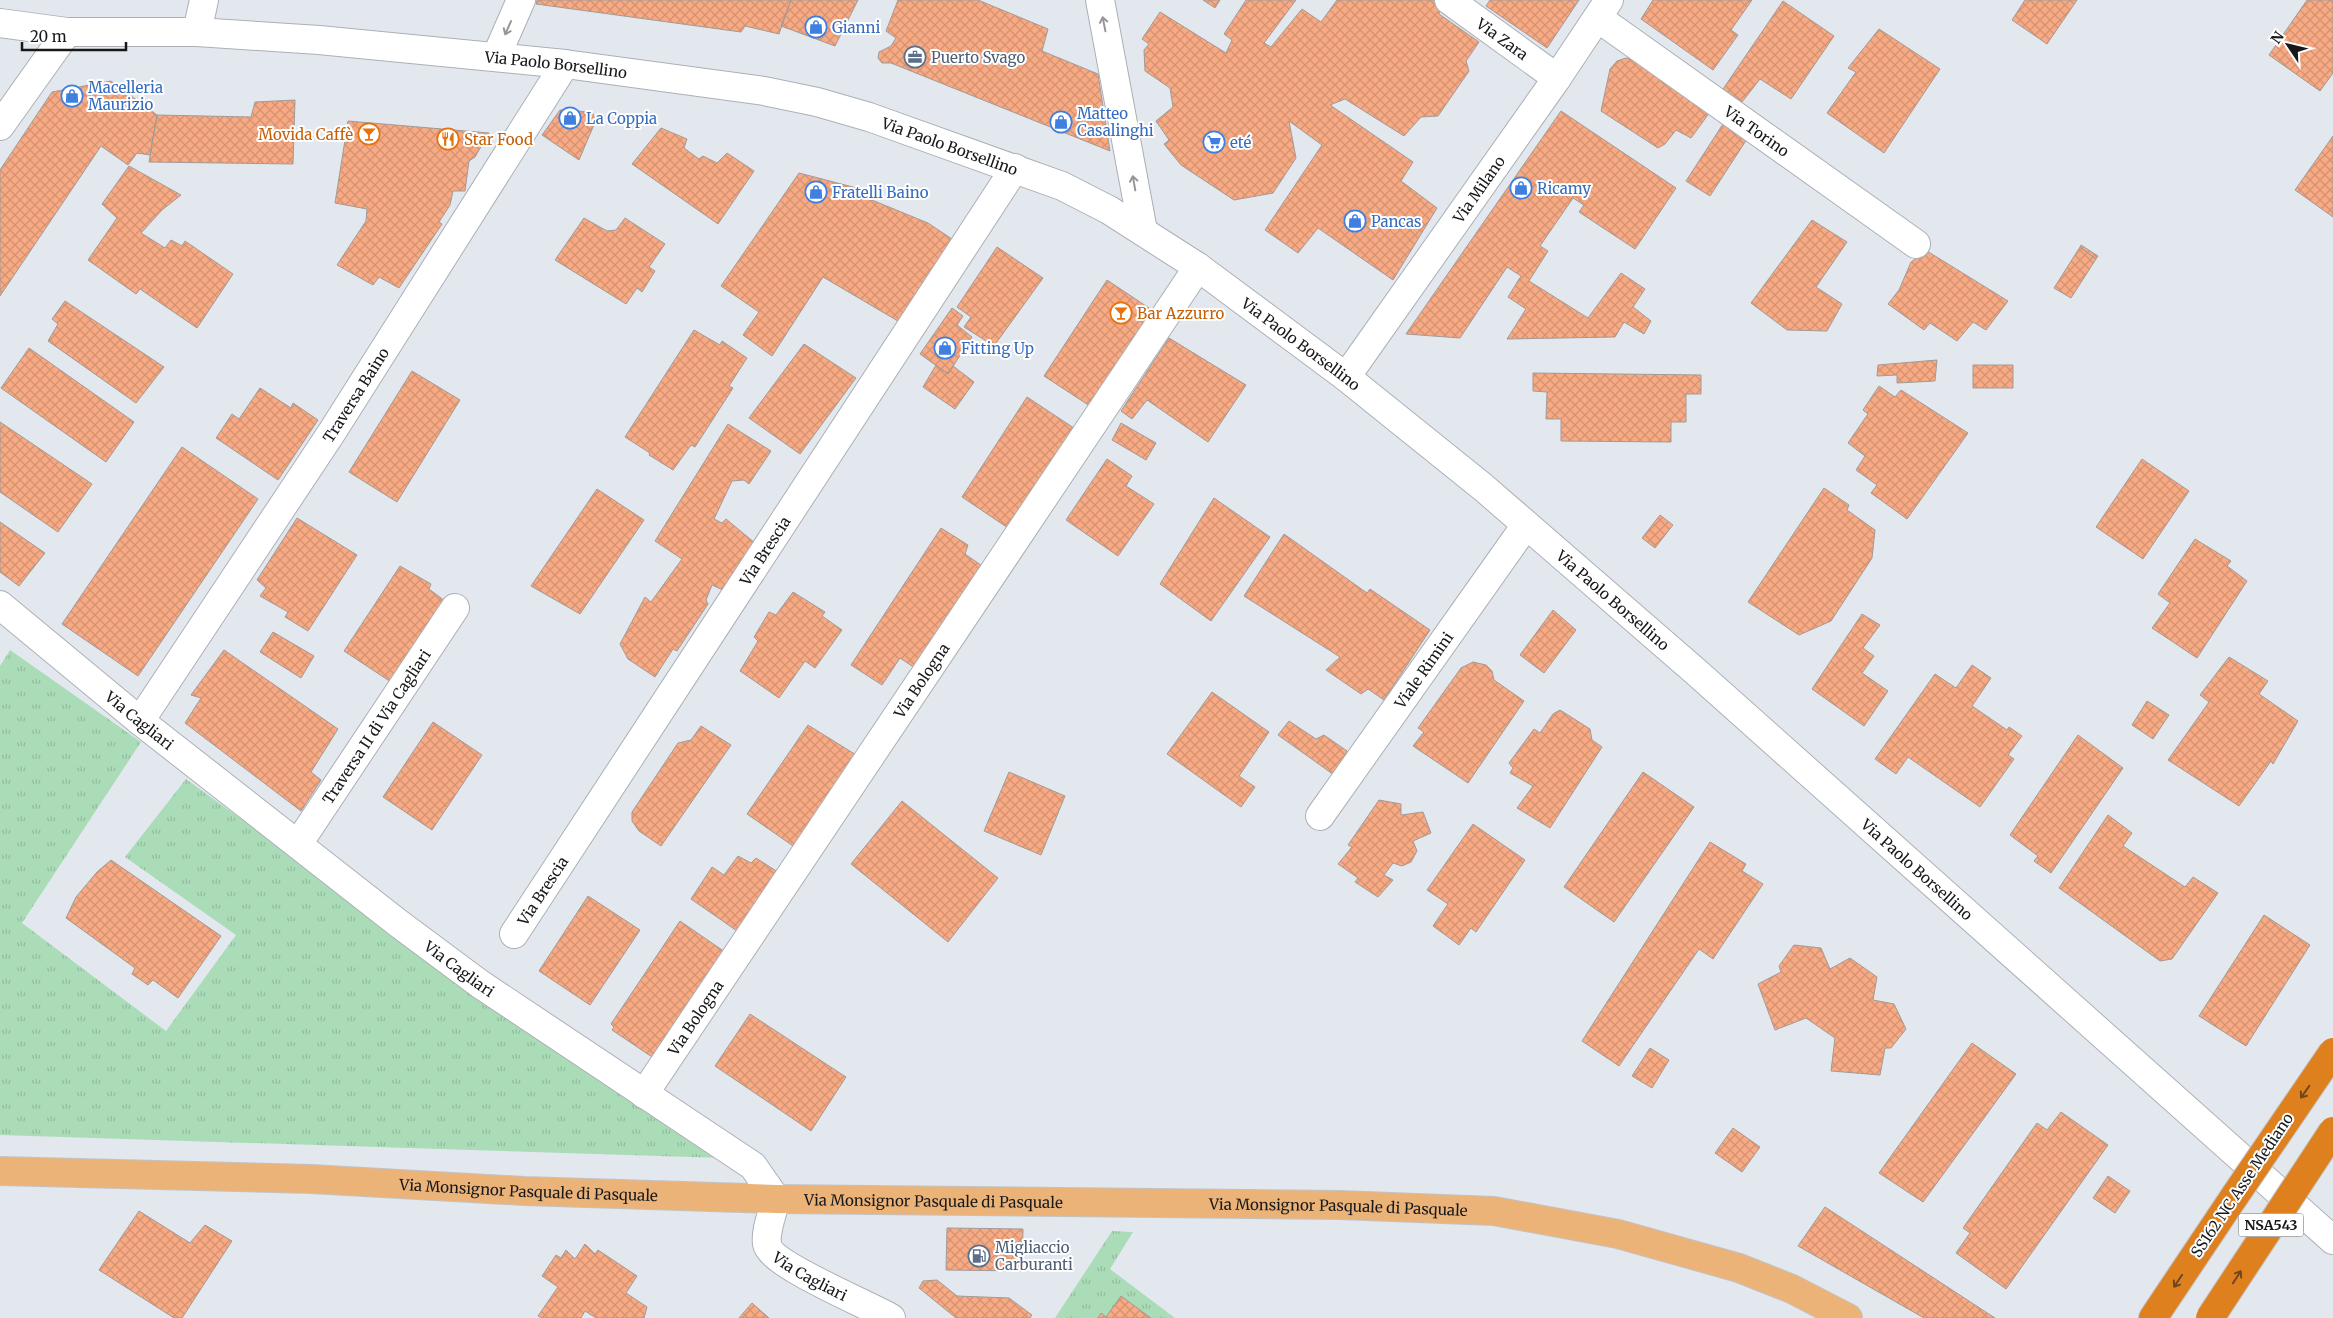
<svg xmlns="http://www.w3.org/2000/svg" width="2333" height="1318" font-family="Merriweather,serif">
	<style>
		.grass { fill: url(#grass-tufts) }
		.building { fill: url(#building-cross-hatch); stroke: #a29a97 }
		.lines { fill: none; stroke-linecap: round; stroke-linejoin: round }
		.minor-casing { stroke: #abb0b6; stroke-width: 30 }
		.major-casing { stroke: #c2c3c3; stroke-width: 30 }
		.highway-casing { stroke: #c2c3c3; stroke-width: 30 }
		.minor { stroke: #fff; stroke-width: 28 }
		.major { stroke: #ecb379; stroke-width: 28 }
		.highway { stroke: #df801f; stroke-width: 28 }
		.highway-bridge-casing { stroke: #c2c3c3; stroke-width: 30; stroke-linecap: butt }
		.highway-bridge { stroke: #df801f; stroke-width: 28 }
		.oneway { stroke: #969798 }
		.oneway2 { stroke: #70471c }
		.labels { text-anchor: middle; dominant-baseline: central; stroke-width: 4; stroke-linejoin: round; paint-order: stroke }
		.shield { fill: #fff; stroke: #5c5d5f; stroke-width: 1 }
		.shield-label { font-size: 14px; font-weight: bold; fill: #16181a }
		.shop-label { font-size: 15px; fill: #366cbe; stroke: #fff; text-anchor: start }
		.street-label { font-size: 15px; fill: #16181a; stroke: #fff }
		.service-label { font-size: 15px; fill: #4e5e75; stroke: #fff; text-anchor: start }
		.food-label { font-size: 15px; fill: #c56008; stroke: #fff; text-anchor: start }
	</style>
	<defs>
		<pattern id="grass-tufts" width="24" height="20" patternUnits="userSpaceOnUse" patternTransform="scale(1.25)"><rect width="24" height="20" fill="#abdcb8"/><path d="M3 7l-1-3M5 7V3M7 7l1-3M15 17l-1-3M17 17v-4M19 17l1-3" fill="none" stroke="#92bc9e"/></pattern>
		<pattern id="building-cross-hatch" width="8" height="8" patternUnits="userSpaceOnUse" patternTransform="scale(1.25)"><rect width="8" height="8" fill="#f8aa84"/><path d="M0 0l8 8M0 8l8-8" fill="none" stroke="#d49271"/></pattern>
	</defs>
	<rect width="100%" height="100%" fill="#e3e8ef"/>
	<path class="grass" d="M10,650l131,92 -119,181 144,108 70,-96 -111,-78 61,-78 274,200 263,179 -723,-23v-469z
		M1112,1231l21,1 -23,37 65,49h-120z"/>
	<path class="building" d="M537,0h254l-12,34 -34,-8 -4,6 -205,-28z
		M791,0h67l-23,46 -54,-20z
		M898,0h80l70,29 -6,22 56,23 12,77 -219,-88h-9l-4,-5 1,-6 12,-6 5,-8 -10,-7z
		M1203,0h17l-5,8z
		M1246,0h50l-32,43 7,4 31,-38 19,13 16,-22h99l5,3 -2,11 40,28 -13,19 3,10 -31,45 -17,1 -17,19 -59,-37 -15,6 83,57 -12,19 36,27 -44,72 -75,-52 -20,25 -33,-23 57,-85 -33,-24 7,37 -23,35 -39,7 -53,-35 -17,-21 5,-4 -13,-19 17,-14 -3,-19 -25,-17 -1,-21 5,-6 -7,-5 18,-27 66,41 6,-13 -8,-6z
		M1490,0h89l-32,48 -61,-42z
		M1653,0h99l-21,30 7,5 -25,35 -72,-51z
		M2025,0h52l-30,44 -35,-24z
		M2307,0h26v73l-13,18 -51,-36z
		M1783,1l51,35 -43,63 -31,-20 -18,23 -19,-13z
		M1879,29l61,40 -56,84 -57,-40 29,-41 -8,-4z
		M1626,58l6,1 78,53 -19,26 -15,-8 -11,14 -7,4 -57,-37 9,-42 7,-8z
		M111,81l46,34 -7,40 -13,-2 -9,12 -27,-19 -101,150v-126l52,-78z
		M295,100l-2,64 -144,-2 8,-47 94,2 4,-15z
		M560,110l32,2 4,8 -17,40 -37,-25z
		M1561,111l115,77 -41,61 -56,-37 5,-7 -11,-7 -33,48 8,5 -19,30 59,37 33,-45 24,16 -12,18 18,14 -7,13 -20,-12 -9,15 -108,2 19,-30 -18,-12 13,-21 -14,-9 -47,71 -54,-4z
		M348,121l141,12 -14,24 -6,4 -4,30h-12l-3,14 -11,17 3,2 -43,64 -20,-11 -6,8 -36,-20 29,-44 1,-12 -32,-6z
		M1723,124l24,15 -37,57 -24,-15z
		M661,128l26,11 -3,9 15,11 4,-3 14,7 10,-10 27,18 -36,53 -86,-60z
		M2333,136v81l-38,-27z
		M129,166l52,29 -19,15 -21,23 24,15 6,-8 11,6 3,-5 48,33 -36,54 -57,-39 -4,5 -48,-34 29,-42 -15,-14z
		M799,173l73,19 -5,6 61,25 30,20 -55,81 -80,-47 -51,79 -29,-21 16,-23 -38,-26z
		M584,218l23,13 9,-1 9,-12 40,26 -16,23 6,4 -13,21 -5,-4 -11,16 -71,-44z
		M1812,220l35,22 -31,45 26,17 -15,27 -40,-1 -36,-27z
		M2081,245l17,11 -2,3 -16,-12z
		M997,247l46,31 -49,68 -30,-19 7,-10 -14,-10z
		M2080,247l16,12 -25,39 -17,-10z
		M1927,251l81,50 -22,29 -13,-8 -16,19 -27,-18 -6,7 -36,-26 11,-14 12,-28z
		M1107,280l48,32 -56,100 -55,-36z
		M65,301l99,66 -28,36 -88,-62 10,-17 -6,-5z
		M952,308l11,8 -6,9 15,12 -24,37 -28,-20z
		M694,330l26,15 2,-4 25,17 -18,28 4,2 -38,59 -4,-2 -18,25 -24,-15 1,-2 -25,-16z
		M1169,338l77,47 -38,57 -61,-42 -15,19 -11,-8z
		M804,344l52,34 -56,76 -51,-36z
		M29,348l105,74 -28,40 -105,-74z
		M1937,360l-2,21 -38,2v-8l-20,1 1,-11z
		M936,365l12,9 5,-8 21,16 -19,27 -32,-22z
		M1973,365h40v23h-40z
		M412,371l48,29 -63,102 -48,-30z
		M1533,373l168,2v19h-15v28h-15v20l-110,-1v-22h-15l1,-27 -14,-1z
		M1879,386l16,11 6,-7 67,43 -61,86 -36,-26 6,-8 -21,-15 9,-14 -17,-13 20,-29 -5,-4z
		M260,388l31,20 2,-5 25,17 -40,60 -62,-42 16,-24 7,5z
		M1027,397l53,35 -66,100 -52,-35z
		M0,422l92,62 -34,48 -58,-40z
		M1121,423l35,20 -10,17 -34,-20z
		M728,424l43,27 -22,33 -5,-4 -12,1 -18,38 8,4 4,-4 29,24 -30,48 -13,-6 -6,15 2,4 -31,47 -4,-2 -18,28 -27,-18 -8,-15 25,-47 6,5 31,-43 -27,-18z
		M182,447l76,52 -120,177 -76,-52z
		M1107,459l25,17 -6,10 28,18 -36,52 -52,-36z
		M2142,459l47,32 -46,68 -47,-32z
		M1824,488l25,17 -2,5 28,20 -3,28 -41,63 -32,14 -51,-33z
		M597,489l47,31 -64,94 -49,-28z
		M1214,498l56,39 -59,84 -51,-37z
		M1660,515l13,10 -18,23 -13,-10z
		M297,518l60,37 -49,76 -23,-14 3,-5 -28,-16 6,-8 -9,-8z
		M0,522l45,31 -26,33 -19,-14z
		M941,528l27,17 -3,9 23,16 -67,102 -21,-14 -18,27 -31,-20z
		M1284,534l83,59 3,-4 60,41 -46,70 -16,-11 -7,5 -35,-24 14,-13 -96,-61z
		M2195,539l36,22 -4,5 20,15 -50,77 -45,-30 18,-25 -12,-9z
		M400,566l31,18 -2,5 16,12 -54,81 -47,-31z
		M793,592l32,20 -3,4 20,14 -27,38 -10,-7 -26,37 -39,-27 18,-30 -4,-4 15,-25 7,3z
		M1553,610l23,20 -32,43 -24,-18z
		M1862,614l18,11 -17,23 11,8 -12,17 26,18 -24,35 -52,-37z
		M273,632l41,24 -13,22 -41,-26z
		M224,650l114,79 -27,43 10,8 -20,31 -116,-88 16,-25 -10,-3z
		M2229,657l39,24 -9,13 39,27 -25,43 -2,-3 -32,45 -71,-46 41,-58 -9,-7z
		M1473,662l13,3 6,6 2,9 30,21 -56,82 -55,-37 11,-14 -6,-4 43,-60z
		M1972,665l19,13 -19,28 35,24 2,-3 13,9 -14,19 6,4 -34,48 -72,-50 -12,17 -21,-15 60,-85 21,14z
		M1212,692l57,40 -30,44 16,11 -14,20 -74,-53z
		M2147,701l22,14 -16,24 -21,-14z
		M1560,710l30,19 2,11 10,7 -52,81 -33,-20 16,-22 -23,-13 3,-5 -4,-5 25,-34 6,4 13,-19z
		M1289,721l27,18 8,-4 23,16 -13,24 -56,-40z
		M433,722l49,33 -50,75 -49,-33z
		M808,725l53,33 -65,90 -49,-34z
		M701,726l30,19 -70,101 -22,-15 -7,-10v-9l46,-69 13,-3z
		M2078,735l45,33 -72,105 -17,-12 4,-5 -28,-21z
		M1009,772l56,24 -24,59 -57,-24z
		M1643,772l51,35 -80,115 -50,-35z
		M1379,800l22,4v11l22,-3 8,21 -18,8 4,10 -6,11 -9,4 -9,-3 -9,12 9,5 -15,17 -23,-15 3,-4 -20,-14 14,-17 -4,-2z
		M902,801l96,77 -50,64 -97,-78z
		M2108,815l24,18 -9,13 62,41 8,-10 25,16 -46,66 -12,2 -101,-73z
		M1473,824l52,36 -49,72 -5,-4 -12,17 -26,-19 15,-22 -21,-14z
		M1710,842l36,22 -4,7 21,13 -50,75 -14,-10 -80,117 -37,-25z
		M738,856l13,7 5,-5 25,16 -41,59 -49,-34 21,-32 12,8z
		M111,860l110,76 -43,62 -25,-18 -5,5 -16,-11 3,-6 -69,-50 10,-21 21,-25z
		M588,896l52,34 -50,75 -51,-34z
		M2264,915l46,30 -64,101 -47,-30z
		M680,921l45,31 -70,107 -43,-29 2,-3 -3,-3z
		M1794,945l27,3 9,21 20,-11 27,19 -4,23 21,4 12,25 -15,19h-6l-5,27 -49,-4 4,-33 -29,-20 -31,12 -17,-46 23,-12 -2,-6z
		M750,1014l96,63 -35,54 -96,-65z
		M1972,1043l44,31 -93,128 -44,-29z
		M1650,1048l19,12 -17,28 -20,-12z
		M2061,1112l47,33 -102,144 -50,-36 14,-20 -7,-5 74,-105 10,7z
		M1733,1128l27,19 -18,25 -27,-19z
		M2108,1176l22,15 -15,22 -22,-15z
		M1825,1207l170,111h-71l-126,-72z
		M139,1211l51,32 15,-18 27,16 -50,77h-8l-75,-48z
		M947,1228l76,1 -1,42 -76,-1z
		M585,1244l10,10 3,-4 39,26 -11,17 21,14 -3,11h-48l-11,-7 -4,7h-39l-4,-2 20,-29 -16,-11 14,-21 5,3 5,-8 9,9z
		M937,1280l20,16 52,2 23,17 -2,3h-74l-37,-30 4,-7z
		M1121,1296l30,22h-53l3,-5 5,4z
		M752,1303l17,15h-30z"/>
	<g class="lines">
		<g class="minor-casing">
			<g id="minor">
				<path d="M1100,0l43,231"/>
				<path id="s1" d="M1449,0l108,78"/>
				<path id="s2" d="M1598,18l318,226"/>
				<path id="s3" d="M0,23l67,9h130l122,8 246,24 199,27 53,11 52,15 193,69 47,24 89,57 148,110 138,111 211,183 638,569"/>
				<path d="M197,32l7,-32"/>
				<path d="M496,57l25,-57"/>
				<path d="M0,126l67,-94"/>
				<path id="s4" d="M1346,377l211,-299 52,-78"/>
				<path id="s5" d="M0,605l140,116 258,202 82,61 273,182 23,33c-3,13 -11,31 -9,45 4,21 102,61 124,74"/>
				<path id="s6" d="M140,721l192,-289 233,-368"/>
				<path id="s7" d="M1320,816l206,-291"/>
				<path id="s8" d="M298,844l157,-236"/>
				<path id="s9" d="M514,934l501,-766"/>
				<path id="s10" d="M644,1094l554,-827"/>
			</g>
		</g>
		<g class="major-casing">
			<g id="major">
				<path id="s11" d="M0,1171l311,8 213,12 252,8 564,6 154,6 124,23 121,34 53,21 56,29"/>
			</g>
		</g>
		<g class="highway-casing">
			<path id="highway" d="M2153,1318l81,-121"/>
		</g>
		<use href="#minor" class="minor"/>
		<use href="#major" class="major"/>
		<use href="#highway" class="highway"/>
		<g class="highway-bridge-casing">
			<path id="highway-bridge" d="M2234,1197l99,-145
				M2210,1318l123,-187"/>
		</g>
		<use href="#highway-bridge" class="highway-bridge"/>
	</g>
	<defs><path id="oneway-shaft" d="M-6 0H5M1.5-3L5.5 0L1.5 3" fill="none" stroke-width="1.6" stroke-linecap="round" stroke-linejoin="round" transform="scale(1.25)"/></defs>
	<g class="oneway">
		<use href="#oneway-shaft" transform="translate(1104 24) rotate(-101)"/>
		<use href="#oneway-shaft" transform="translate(508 28) rotate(114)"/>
		<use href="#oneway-shaft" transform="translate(1134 183) rotate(-100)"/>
	</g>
	<g class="oneway2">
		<use href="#oneway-shaft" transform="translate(2305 1092) rotate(125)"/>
		<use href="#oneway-shaft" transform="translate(2237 1277) rotate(-57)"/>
		<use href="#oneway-shaft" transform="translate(2178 1281) rotate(124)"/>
	</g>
	<defs>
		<g id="shop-ring" transform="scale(1.125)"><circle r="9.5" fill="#fff" stroke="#3f7fe0" stroke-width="1.5"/><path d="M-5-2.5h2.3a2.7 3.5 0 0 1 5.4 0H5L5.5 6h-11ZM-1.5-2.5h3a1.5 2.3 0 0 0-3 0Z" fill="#3f7fe0"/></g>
		<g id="office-ring" transform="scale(1.125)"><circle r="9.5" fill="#fff" stroke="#5c6f8a" stroke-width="1.5"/><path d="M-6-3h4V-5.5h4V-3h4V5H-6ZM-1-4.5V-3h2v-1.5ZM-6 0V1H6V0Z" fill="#5c6f8a"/></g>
		<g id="bar-ring" transform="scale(1.125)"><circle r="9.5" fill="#fff" stroke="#e8710a" stroke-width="1.5"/><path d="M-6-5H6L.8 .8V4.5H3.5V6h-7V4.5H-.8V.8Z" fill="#e8710a"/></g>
		<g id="restaurant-ring" transform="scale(1.125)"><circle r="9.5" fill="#fff" stroke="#e8710a" stroke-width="1.5"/><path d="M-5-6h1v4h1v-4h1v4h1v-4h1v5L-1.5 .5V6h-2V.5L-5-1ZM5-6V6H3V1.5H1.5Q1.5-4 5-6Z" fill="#e8710a"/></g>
		<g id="supermarket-ring" transform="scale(1.125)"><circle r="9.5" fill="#fff" stroke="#3f7fe0" stroke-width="1.5"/><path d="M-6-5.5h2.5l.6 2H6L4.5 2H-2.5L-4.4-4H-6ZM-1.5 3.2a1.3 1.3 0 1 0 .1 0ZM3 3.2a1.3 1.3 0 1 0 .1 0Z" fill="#3f7fe0"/></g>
		<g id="fuel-ring" transform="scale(1.125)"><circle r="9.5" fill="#fff" stroke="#5c6f8a" stroke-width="1.5"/><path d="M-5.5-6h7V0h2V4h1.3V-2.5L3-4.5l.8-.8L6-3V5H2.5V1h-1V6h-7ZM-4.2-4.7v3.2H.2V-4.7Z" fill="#5c6f8a"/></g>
	</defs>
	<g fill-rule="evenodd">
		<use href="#shop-ring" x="816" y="27"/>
		<use href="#office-ring" x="915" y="57"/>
		<use href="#shop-ring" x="72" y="96"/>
		<use href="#shop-ring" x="570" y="118"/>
		<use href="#shop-ring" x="1061" y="122"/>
		<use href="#bar-ring" x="369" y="134"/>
		<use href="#restaurant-ring" x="448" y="139"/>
		<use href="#supermarket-ring" x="1214" y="142"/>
		<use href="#shop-ring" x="1521" y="188"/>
		<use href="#shop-ring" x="816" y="192"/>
		<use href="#shop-ring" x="1355" y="221"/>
		<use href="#bar-ring" x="1121" y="313"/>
		<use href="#shop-ring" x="945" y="348"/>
		<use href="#fuel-ring" x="979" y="1256"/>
	</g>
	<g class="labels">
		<rect class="shield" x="2238.5" y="1213.5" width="65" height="23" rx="4"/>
		<g class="shield-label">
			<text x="2271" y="1225">NSA543</text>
		</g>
		<g class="shop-label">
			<text x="832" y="27">Gianni</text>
			<text x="88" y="87">Macelleria<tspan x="88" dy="17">Maurizio</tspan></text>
			<text x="1077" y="113">Matteo<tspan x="1077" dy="17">Casalinghi</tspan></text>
			<text x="586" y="118">La Coppia</text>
			<text x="1230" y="142">eté</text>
			<text x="1537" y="188">Ricamy</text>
			<text x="832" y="192">Fratelli Baino</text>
			<text x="1371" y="221">Pancas</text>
			<text x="961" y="348">Fitting Up</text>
		</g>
		<g class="street-label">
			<text stroke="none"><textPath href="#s1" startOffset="66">Via Zara</textPath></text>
			<text stroke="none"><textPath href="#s3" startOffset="558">Via Paolo Borsellino</textPath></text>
			<text stroke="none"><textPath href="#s2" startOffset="195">Via Torino</textPath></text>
			<text stroke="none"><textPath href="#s3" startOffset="962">Via Paolo Borsellino</textPath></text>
			<text stroke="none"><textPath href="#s4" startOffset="230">Via Milano</textPath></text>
			<text stroke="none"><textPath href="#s3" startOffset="1368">Via Paolo Borsellino</textPath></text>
			<text stroke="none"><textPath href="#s6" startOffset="391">Traversa Baino</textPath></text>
			<text stroke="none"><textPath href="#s9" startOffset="458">Via Brescia</textPath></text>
			<text stroke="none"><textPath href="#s3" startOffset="1772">Via Paolo Borsellino</textPath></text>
			<text stroke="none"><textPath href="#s7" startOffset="179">Viale Rimini</textPath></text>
			<text stroke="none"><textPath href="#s10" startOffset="498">Via Bologna</textPath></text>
			<text stroke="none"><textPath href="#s5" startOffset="181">Via Cagliari</textPath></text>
			<text stroke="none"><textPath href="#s8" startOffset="141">Traversa II di Via Cagliari</textPath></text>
			<text stroke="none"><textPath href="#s3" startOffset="2178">Via Paolo Borsellino</textPath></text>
			<text stroke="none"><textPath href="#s9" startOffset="52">Via Brescia</textPath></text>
			<text stroke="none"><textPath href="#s5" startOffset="586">Via Cagliari</textPath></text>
			<text stroke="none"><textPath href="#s10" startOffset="92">Via Bologna</textPath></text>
			<text transform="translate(2242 1185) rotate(-56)">SS162 NC Asse Mediano</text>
			<text stroke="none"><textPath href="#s11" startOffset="529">Via Monsignor Pasquale di Pasquale</textPath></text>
			<text stroke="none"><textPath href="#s11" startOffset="934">Via Monsignor Pasquale di Pasquale</textPath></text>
			<text stroke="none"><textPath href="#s11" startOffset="1339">Via Monsignor Pasquale di Pasquale</textPath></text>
			<text stroke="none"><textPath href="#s5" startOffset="1081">Via Cagliari</textPath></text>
		</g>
		<g class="service-label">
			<text x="931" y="57">Puerto Svago</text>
			<text x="995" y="1247">Migliaccio<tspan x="995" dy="17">Carburanti</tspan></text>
		</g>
		<g class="food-label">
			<text x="353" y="134" text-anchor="end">Movida Caffè</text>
			<text x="464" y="139">Star Food</text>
			<text x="1137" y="313">Bar Azzurro</text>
		</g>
	</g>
	<g transform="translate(2288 45) rotate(305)" stroke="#ffffff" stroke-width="4" paint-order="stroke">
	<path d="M0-4L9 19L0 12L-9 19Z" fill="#16181a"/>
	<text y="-8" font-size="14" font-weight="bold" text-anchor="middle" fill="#16181a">N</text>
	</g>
	<path d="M22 42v8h104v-8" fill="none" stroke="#16181a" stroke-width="2.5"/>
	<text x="30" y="42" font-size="15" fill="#16181a" stroke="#ffffff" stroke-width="4" paint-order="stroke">20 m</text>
</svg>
